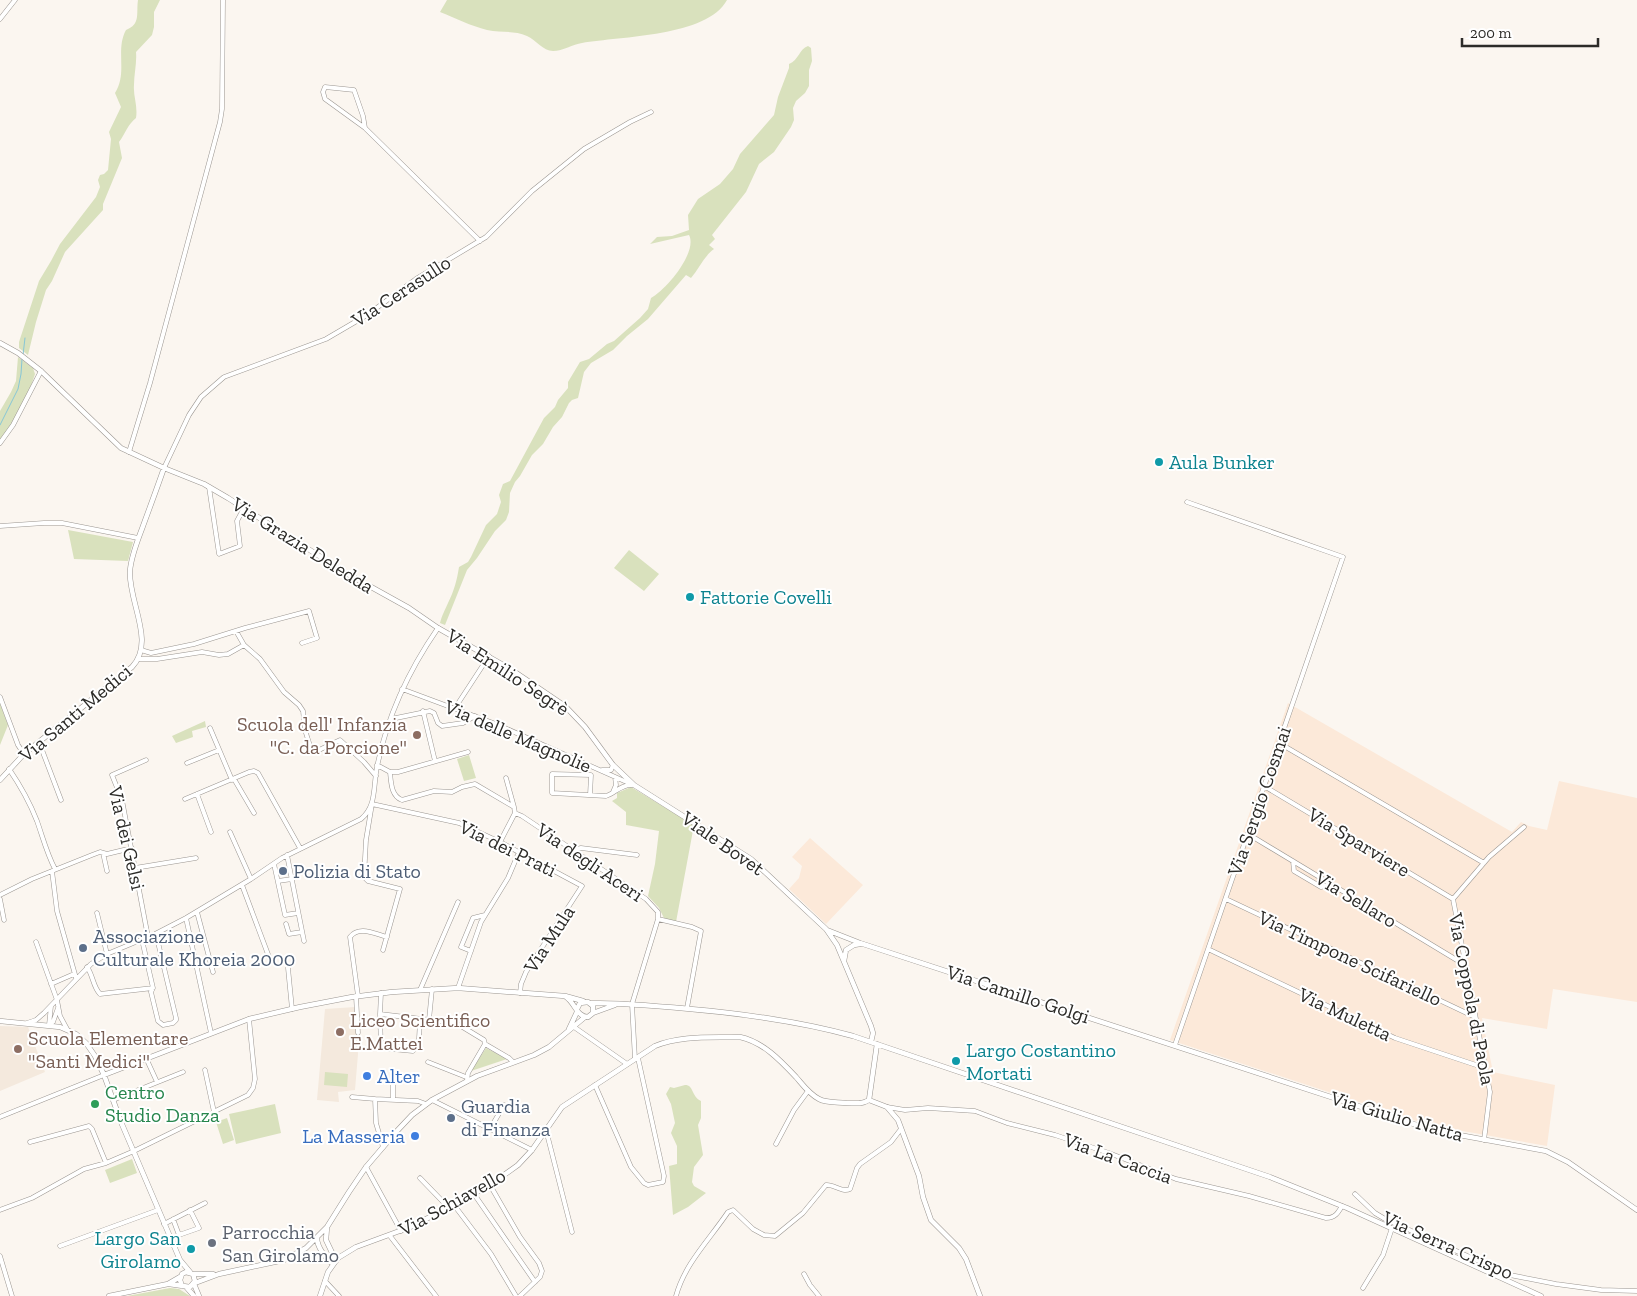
<svg xmlns="http://www.w3.org/2000/svg" width="1637" height="1296" font-family="'Zilla Slab',serif">
	<style>
		.built { fill: #f4e9dd }
		.industrial { fill: #fce9d9 }
		.green { fill: #d9e1bd }
		.lines { fill: none; stroke-linecap: round; stroke-linejoin: round }
		.stream { stroke: #87c6d6; stroke-width: 1 }
		.minor-casing { stroke: #9b9691; stroke-width: 5 }
		.tertiary-casing { stroke: #9b9691; stroke-width: 5.5 }
		.minor { stroke: #fff; stroke-width: 4 }
		.tertiary { stroke: #fff; stroke-width: 4.5 }
		.culture-dot { fill: #0f9aa8; stroke: #fff; stroke-width: 2 }
		.education-dot { fill: #8d6e63; stroke: #fff; stroke-width: 2 }
		.service-dot { fill: #5c6f8a; stroke: #fff; stroke-width: 2 }
		.shop-dot { fill: #3f7fe0; stroke: #fff; stroke-width: 2 }
		.leisure-dot { fill: #2e9e5b; stroke: #fff; stroke-width: 2 }
		.worship-dot { fill: #6b7280; stroke: #fff; stroke-width: 2 }
		.labels { text-anchor: middle; dominant-baseline: central; stroke-width: 4; stroke-linejoin: round; paint-order: stroke }
		.street-label { font-size: 20px; fill: #2c2b28; stroke: #fff }
		.culture-label { font-size: 20px; fill: #0d838f; stroke: #fff; text-anchor: start }
		.education-label { font-size: 20px; fill: #785e54; stroke: #fff; text-anchor: start }
		.service-label { font-size: 20px; fill: #4e5e75; stroke: #fff; text-anchor: start }
		.shop-label { font-size: 20px; fill: #366cbe; stroke: #fff; text-anchor: start }
		.leisure-label { font-size: 20px; fill: #27864d; stroke: #fff; text-anchor: start }
		.worship-label { font-size: 20px; fill: #5b616d; stroke: #fff; text-anchor: start }
	</style>
	<rect width="100%" height="100%" fill="#fbf6f0"/>
	<path class="built" d="M355,1007l3,47 -3,36 -17,2 1,10 -22,-2 8,-91z
		M0,1026l28,1 17,45 -45,19z"/>
	<path class="industrial" d="M1288,703l224,129 9,-10 8,4 18,4 12,-49 78,17v204l-84,-13 -6,40 -65,-11 11,54 62,13 -8,61 -118,-21 -259,-85z
		M810,838l53,47 -37,39 -37,-35 10,-11 3,-12 -10,-9z"/>
	<path class="green" d="M138,0h22l-6,12v15l-2,8 -16,17c1,11 -2,22 -2,33 -1,11 4,21 2,33 -8,6 -11,16 -17,24l3,16 -19,46v6l-38,42 -13,29 -6,9 -10,32 -8,33 -9,-7v-6l20,-61 12,-20 9,-17 36,-47 4,-10 -2,-7 2,-5 4,-1 4,-4 3,-31 -2,-7 12,-25 -6,-14c13,-20 0,-43 11,-63 15,-6 10,-16 12,-30z
		M447,0h280c-20,37 -106,36 -145,43 -9,1 -19,8 -29,8 -10,0 -17,-11 -26,-15 -13,-6 -26,-3 -40,-6 -16,-4 -32,-12 -47,-18z
		M808,46l3,2 1,13 -3,9v16l-4,7 -9,8 -3,7 1,12 -3,7 -17,25 -15,12 -13,28 -34,43 3,4 -6,6 5,4c-10,7 -15,20 -23,29l-5,-3 -38,44 -21,17 -14,14 -22,13 -7,9 -6,26 -6,2 -3,3 -7,14 -9,10 -10,17 -11,11 -12,21 -5,6 -5,11 -1,19 -3,8 -11,11 -18,27 -10,12 -22,55 -5,-2c2,-8 5,-13 8,-20 6,-12 9,-23 11,-36l9,-5 3,-5 15,-32 11,-11 4,-12 -2,-7 4,-11 7,-3 34,-63 11,-11 3,-7 10,-12v-6l12,-20 9,-3 18,-15 7,-3 26,-23 8,-9 3,-11c15,-8 47,-46 38,-63l-39,9 7,-7 15,-1 17,-6 -1,-15 10,-16 22,-15 13,-15 7,-15 34,-39 4,-18 11,-29v-4c10,-4 10,-15 19,-18z
		M18,357l15,11 2,6c-7,23 -21,47 -35,67v-30l11,-19 5,-11z
		M68,530l65,12 -5,19 -54,-2z
		M629,550l30,24 -15,17 -30,-23z
		M0,703l8,22 -8,20z
		M205,721l1,6 -14,4 1,6 -17,6 -4,-7z
		M469,755l7,23 -12,3 -7,-22z
		M631,787l63,38 -18,97 -12,-4 -5,-10 -11,-12 7,-32 4,-33 -33,-6v-13l-14,-11 5,-3v-5z
		M486,1048l21,11 -36,12z
		M325,1072l23,2 -1,13 -23,-2z
		M685,1085c9,0 6,11 16,16v17l-3,7 5,30 -9,12 -2,15 2,4 12,7 -18,14 -15,8 -4,-49 8,-2v-18l-6,-13 4,-10 -4,-19 -5,-10 4,-7 4,1z
		M275,1104l6,29 -45,11 -7,-30z
		M227,1118l7,22 -11,4 -7,-22z
		M132,1159l5,14 -27,10 -5,-13z
		M170,1288l9,1 11,7h-63z"/>
	<g class="lines">
		<path class="stream" d="M23,355l2,-17
			M0,425l18,-36 3,-15 1,-15"/>
		<g class="minor-casing">
			<path id="minor" d="M0,19l15,-19
				M365,128l-2,-12 -9,-26 -29,-3 -2,5 2,7 40,29 115,113
				M0,443l13,-18 28,-54
				M129,452l21,-69 70,-261 2,-13 1,-109
				M164,468l25,-53 12,-18 23,-20 102,-38 41,-24 49,-36 70,-42 46,-46 52,-42 46,-27 21,-10
				M209,487l10,67 21,-8 -3,-25 7,-13
				M0,526l44,-3h18l76,15
				M236,631l8,14 16,14 24,33 15,13 4,6 2,19 6,19 2,2 6,-1 21,-10 24,22 12,14
				M141,650l10,3 43,-9 51,-16 64,-17 8,27 -15,5
				M138,659h19l45,-7 17,3 9,-1 16,-9
				M402,689l94,35 135,60
				M0,697l18,48 6,9
				M455,708l34,-52
				M423,711l12,50
				M390,723l6,-5 34,-7 4,2 4,10 4,3 21,-3 12,-7
				M210,728l22,52
				M39,742l22,58
				M1279,743l205,120
				M146,760l-34,15 10,25 26,137
				M187,763l32,-13
				M377,765l13,7h8l70,-20
				M9,769c11,16 21,34 28,52 6,17 10,33 18,48
				M602,770h9l2,-5
				M390,772c1,10 1,24 12,28l32,-9 18,1 10,-5 13,-3 39,23 1,6
				M506,778l8,29
				M234,779l20,34
				M1264,786l189,113
				M613,792l3,-7 -1,-8
				M197,794l14,38
				M590,795l1,-20 -39,-1v19l54,3c9,-3 16,-12 26,-11
				M185,799l64,-27 5,-1 4,2 42,75
				M230,832l21,47
				M1248,834l217,131
				M500,842l15,-29 7,3 124,83 12,13v7l-26,85 3,55
				M573,850l8,-2 56,7
				M103,853l4,18
				M287,855l17,86
				M1293,861l1,10 27,16 10,-3
				M274,864l11,51 13,-2
				M135,868l61,-10
				M52,871l5,40 19,67
				M278,881l14,-2
				M242,885l27,72
				M0,895l32,-16 60,-24 8,-3 7,2 25,-6
				M0,899l4,21
				M1226,899l249,118
				M197,912l16,60
				M97,913l10,41
				M186,918l25,115
				M658,919l34,8 9,4 -14,77
				M286,924l3,10 13,-2
				M142,940l11,48 -2,4 7,29 5,4 10,-2 3,-3v-2l-20,-84
				M36,942l21,58 3,16 7,13
				M1208,949l187,89 90,30
				M383,950l17,-61 -32,-8 -4,-4 2,-37 6,-36 87,19 41,19 82,44 -56,86 -5,12 -1,9
				M471,951l-10,-4 12,-29 12,-3
				M87,967c6,8 6,20 13,27l53,-6
				M288,968l4,41
				M51,984l23,-10
				M458,988l23,-66 27,-44 11,-26
				M420,990l38,-88
				M381,993l-1,21 76,9 28,17 1,4 24,14 4,4
				M356,996l2,37
				M358,996l-8,-59c9,-12 25,-3 37,0
				M380,1014l1,34 32,3 6,-12 1,-19
				M429,1020l3,-31
				M27,1023l9,-3 8,-7 47,-49 16,-10 48,-20 31,-16 65,-39 31,-21 79,-39c16,-13 12,-33 16,-52 10,-51 32,-97 61,-139
				M49,1025l2,-19
				M49,1025l4,-3 5,-14
				M574,1027l53,37
				M1175,1045l168,-488 -156,-55
				M146,1058l11,24
				M428,1062l38,15
				M205,1070l9,42
				M467,1081l1,-8 17,-29
				M595,1085l36,82 13,16 4,2 15,-3 1,-6 -26,-118
				M352,1097l23,2 1,24 7,24
				M375,1099l43,2 8,3
				M393,1099v-25
				M113,1100l70,-28
				M432,1100l100,50
				M887,1107l18,3 23,-2 47,3 32,12 48,12 54,18 67,26 73,17 77,22c9,0 12,-5 16,-12
				M0,1117l104,-42
				M490,1129l14,-24
				M546,1130l26,102
				M1484,1140l6,-48 -37,-193 36,-42 35,-30
				M30,1142l59,-16 3,3 14,34
				M776,1144l18,-34 14,-19
				M366,1167l35,64
				M420,1178l29,30
				M490,1185l30,52 19,26 3,8 -2,6 -20,19
				M474,1194l61,88
				M1355,1194l20,19 10,6 125,56 46,9 45,6 36,1
				M454,1205l37,49 25,42
				M0,1210l32,-12 52,-29 22,-6 28,-12 114,-56 5,-7 2,-9 -6,-60
				M173,1219l6,16 20,-7 -9,-18
				M164,1224l41,-21
				M390,1236l46,60
				M60,1246l98,-36
				M0,1256l12,40
				M804,1274l6,11 9,11
				M325,1281l14,15
				M1363,1288l20,-33 9,-27
				M676,1296c9,-33 34,-57 52,-84l5,-2 20,19 11,6 11,1 28,-23 23,-28c8,-1 16,8 24,4l7,-21 3,-4 31,-22 10,-13"/>
		</g>
		<g class="tertiary-casing">
			<path id="tertiary" d="M0,343l18,10 23,18 80,77 43,20 40,16 24,14 118,75 63,35 29,20 74,42 53,36 20,21 28,38 21,20 117,74 75,70 11,16 34,81 2,7 -2,9
				M0,780l24,-26 108,-87c24,-25 -4,-66 -2,-96 1,-15 8,-31 13,-45 7,-19 14,-38 21,-58
				M827,930l33,13 572,187 114,21 22,11 69,48
				M844,961l2,-11 8,-5 6,-1
				M566,997c9,6 11,20 22,20l5,-4 22,-8
				M590,1003c33,0 67,3 100,6 56,5 109,12 163,27l417,141 77,31 194,88
				M577,1009l3,-6 8,-1 5,4v7
				M0,1021l60,6 16,7 10,9 9,13 9,19 17,47 59,138 10,12
				M569,1029l8,-17
				M877,1044l-8,56 18,7 11,13 21,56 4,21 8,23 28,28 7,11 14,37
				M104,1075l145,-56 51,-12 52,-10 40,-5 66,-4 107,8 18,5
				M327,1227l-1,13 10,21
				M317,1238c0,9 9,21 16,26
				M193,1274h20
				M195,1283l24,-9 65,-14 22,-12 21,-21 22,-35 17,-25 30,-35 16,-17 20,-15 45,-24 57,-21 15,-8 36,-30
				M169,1284l21,3 5,-6 -2,-7 -7,-2 -4,2 -2,6 2,6
				M194,1284l5,12
				M187,1288l7,8
				M109,1296l59,-12 12,-7
				M320,1296l8,-24 10,-14 18,-11 57,-21 77,-41 28,-20 14,-15 30,-43 93,-61c26,-11 57,-8 85,-9 23,5 40,23 56,40 7,8 13,17 23,22 7,4 18,3 27,4 8,0 15,2 23,-3"/>
		</g>
		<use href="#minor" class="minor"/>
		<use href="#tertiary" class="tertiary"/>
	</g>
	<g class="culture-dot">
		<circle cx="1159" cy="462" r="5"/>
		<circle cx="690" cy="597" r="5"/>
		<circle cx="956" cy="1061" r="5"/>
		<circle cx="191" cy="1249" r="5"/>
	</g>
	<g class="education-dot">
		<circle cx="417" cy="735" r="5"/>
		<circle cx="340" cy="1032" r="5"/>
		<circle cx="18" cy="1049" r="5"/>
	</g>
	<g class="service-dot">
		<circle cx="283" cy="871" r="5"/>
		<circle cx="83" cy="948" r="5"/>
		<circle cx="451" cy="1118" r="5"/>
	</g>
	<g class="shop-dot">
		<circle cx="367" cy="1076" r="5"/>
		<circle cx="415" cy="1136" r="5"/>
	</g>
	<circle class="leisure-dot" cx="95" cy="1104" r="5"/>
	<circle class="worship-dot" cx="212" cy="1243" r="5"/>
	<g class="labels">
		<g class="street-label">
			<text transform="translate(401 291) rotate(-33)">Via Cerasullo</text>
			<text transform="translate(303 545) rotate(32)">Via Grazia Deledda</text>
			<text transform="translate(508 672) rotate(33)">Via Emilio Segrè</text>
			<text transform="translate(75 713) rotate(-40)">Via Santi Medici</text>
			<text transform="translate(518 736) rotate(23)">Via delle Magnolie</text>
			<text transform="translate(1259 801) rotate(-71)">Via Sergio Cosmai</text>
			<text transform="translate(127 838) rotate(77)">Via dei Gelsi</text>
			<text transform="translate(1359 842) rotate(31)">Via Sparviere</text>
			<text transform="translate(723 843) rotate(35)">Viale Bovet</text>
			<text transform="translate(508 848) rotate(26)">Via dei Prati</text>
			<text transform="translate(590 862) rotate(34)">Via degli Aceri</text>
			<text transform="translate(1356 899) rotate(31)">Via Sellaro</text>
			<text transform="translate(549 939) rotate(-57)">Via Mula</text>
			<text transform="translate(1350 958) rotate(25)">Via Timpone Scifariello</text>
			<text transform="translate(1018 994) rotate(18)">Via Camillo Golgi</text>
			<text transform="translate(1472 999) rotate(79)">Via Coppola di Paola</text>
			<text transform="translate(1345 1014) rotate(25)">Via Muletta</text>
			<text transform="translate(1397 1116) rotate(16)">Via Giulio Natta</text>
			<text transform="translate(1118 1158) rotate(20)">Via La Caccia</text>
			<text transform="translate(452 1202) rotate(-29)">Via Schiavello</text>
			<text transform="translate(1448 1245) rotate(24)">Via Serra Crispo</text>
		</g>
		<g class="culture-label">
			<text x="1169" y="462">Aula Bunker</text>
			<text x="700" y="597">Fattorie Covelli</text>
			<text x="966" y="1050">Largo Costantino<tspan x="966" dy="23">Mortati</tspan></text>
			<text x="181" y="1238" text-anchor="end">Largo San<tspan x="181" dy="23">Girolamo</tspan></text>
		</g>
		<g class="education-label">
			<text x="407" y="724" text-anchor="end">Scuola dell' Infanzia<tspan x="407" dy="23">"C. da Porcione"</tspan></text>
			<text x="350" y="1020">Liceo Scientifico<tspan x="350" dy="23">E.Mattei</tspan></text>
			<text x="28" y="1038">Scuola Elementare<tspan x="28" dy="23">"Santi Medici"</tspan></text>
		</g>
		<g class="service-label">
			<text x="293" y="871">Polizia di Stato</text>
			<text x="93" y="936">Associazione<tspan x="93" dy="23">Culturale Khoreia 2000</tspan></text>
			<text x="461" y="1106">Guardia<tspan x="461" dy="23">di Finanza</tspan></text>
		</g>
		<g class="shop-label">
			<text x="377" y="1076">Alter</text>
			<text x="405" y="1136" text-anchor="end">La Masseria</text>
		</g>
		<g class="leisure-label">
			<text x="105" y="1092">Centro<tspan x="105" dy="23">Studio Danza</tspan></text>
		</g>
		<g class="worship-label">
			<text x="222" y="1232">Parrocchia<tspan x="222" dy="23">San Girolamo</tspan></text>
		</g>
	</g>
	<path d="M1462 38v8h136v-8" fill="none" stroke="#2c2b28" stroke-width="2.5"/>
	<text x="1470" y="38" font-size="15" fill="#2c2b28" stroke="#ffffff" stroke-width="4" paint-order="stroke">200 m</text>
</svg>
